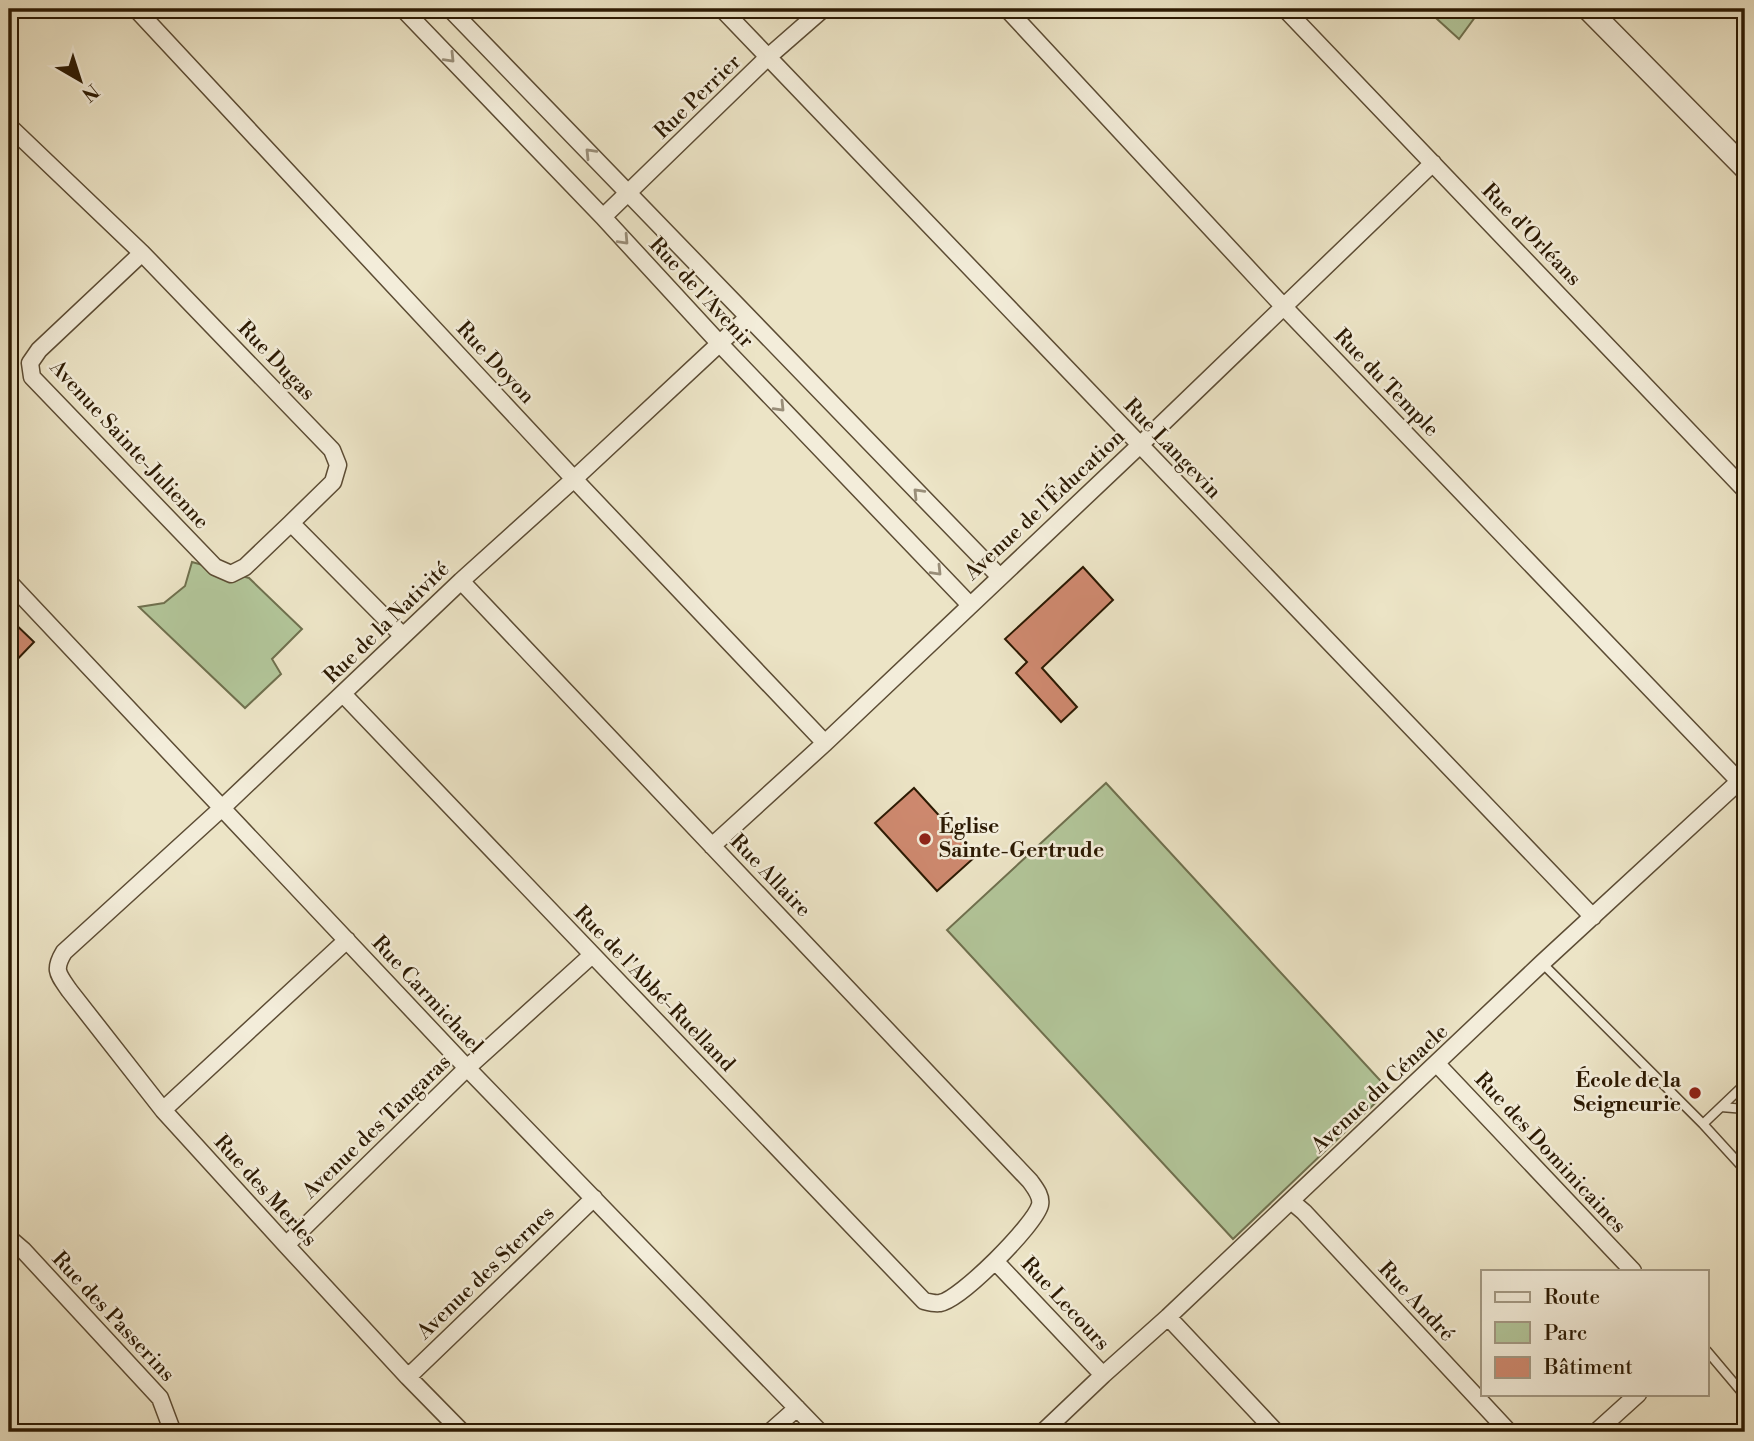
<svg xmlns="http://www.w3.org/2000/svg" width="1754" height="1441" font-family="'Libre Bodoni',serif">
	<style>
		.green { fill: #b2c599; stroke: #6f704e; stroke-width: 2 }
		.building { fill: #ce896f; stroke: #2c1a03; stroke-width: 2 }
		.lines { fill: none; stroke-linecap: round; stroke-linejoin: round }
		.service-casing { stroke: #5c4c34; stroke-width: 11 }
		.minor-casing { stroke: #5c4c34; stroke-width: 19 }
		.tertiary-casing { stroke: #5c4c34; stroke-width: 24 }
		.service { stroke: #f3edda; stroke-width: 8 }
		.minor { stroke: #f3edda; stroke-width: 16 }
		.tertiary { stroke: #f3edda; stroke-width: 21 }
		.oneway { stroke: #998e79 }
		.poi-dot { fill: #8f2418; stroke: #f3edda; stroke-width: 2.5 }
		.labels { text-anchor: middle; dominant-baseline: central; stroke-width: 5; stroke-linejoin: round; paint-order: stroke }
		.street-label { font-size: 21px; fill: #2c1a03; stroke: #f3edda }
		.poi-label { font-size: 21px; font-weight: bold; fill: #2c1a03; stroke: #f3edda; text-anchor: start }
	</style>
	<rect width="100%" height="100%" fill="#ece4c6"/>
	<filter id="stains"><feTurbulence type="fractalNoise" baseFrequency=".00286" numOctaves="4"/><feColorMatrix values="0 0 0 0 .2 0 0 0 0 .09 0 0 0 0 .02 0 0 0 .5 -.17"/></filter>
	<radialGradient id="worn" r=".72"><stop offset=".6" stop-color="#630" stop-opacity="0"/><stop offset="1" stop-color="#630" stop-opacity=".3"/></radialGradient>
	<path class="green" d="M1426,9h55l-22,30z
		M192,562l57,16 53,51 -30,30 9,15 -36,34 -106,-101 25,-4 21,-17z
		M1106,783l283,307 -156,149 -286,-309z"/>
	<path class="building" d="M1083,567l30,33 -71,68 35,39 -16,15 -45,-49 11,-11 -22,-23z
		M9,618l25,24 -25,26z
		M914,788l62,68 -39,35 -62,-68z"/>
	<g class="lines">
		<g class="service-casing">
			<path id="service" d="M1542,963l161,161 42,46
				M1721,1107l24,2
				M1703,1124l42,-40
				M1707,1351l38,45"/>
		</g>
		<g class="minor-casing">
			<path id="minor" d="M136,9l438,470 251,264
				M403,9l200,208 117,127 250,261
				M450,9l550,568
				M722,9l871,908
				M1007,9l276,297 456,475
				M1285,9l460,481
				M9,126l133,127 190,197 6,15 -5,17 -42,41 112,113
				M603,217l165,-160 55,-48
				M142,253l-103,97 -9,13 2,14 183,190 16,7 14,-7 46,-44
				M9,582l458,486 353,364
				M343,694l581,607c4,1 11,3 16,2 20,-3 95,-78 100,-98 2,-9 -5,-17 -10,-24l-569,-600
				M712,846l113,-103 315,-298 293,-282
				M1437,1064l196,207
				M163,1110l184,-170
				M1291,1201l13,11 205,220
				M9,1238l14,12 137,148 12,32v2
				M286,1245l181,-177 125,-113
				M996,1262l107,113
				M1168,1317l108,115
				M408,1377l186,-179
				M462,1432l-54,-55 -122,-132 -123,-135 -94,-120c-11,-16 -16,-20 -5,-38l158,-144 239,-227 113,-102 174,-162
				M770,1432l27,-24
				M1043,1432l60,-57 65,-58 374,-354 203,-187
				M1596,1432l42,-38"/>
		</g>
		<g class="tertiary-casing">
			<path id="tertiary" d="M1588,9l157,159"/>
		</g>
		<use href="#service" class="service"/>
		<use href="#minor" class="minor"/>
		<use href="#tertiary" class="tertiary"/>
	</g>
	<defs><path id="oneway-chevron" d="M-2-3.5L2.5 0L-2 3.5" fill="none" stroke-width="1.6" stroke-linecap="round" stroke-linejoin="round" transform="scale(1.75)"/></defs>
	<g class="oneway">
		<use href="#oneway-chevron" transform="translate(450 58) rotate(46)"/>
		<use href="#oneway-chevron" transform="translate(590 153) rotate(-134)"/>
		<use href="#oneway-chevron" transform="translate(624 240) rotate(47)"/>
		<use href="#oneway-chevron" transform="translate(780 407) rotate(46)"/>
		<use href="#oneway-chevron" transform="translate(918 493) rotate(-134)"/>
		<use href="#oneway-chevron" transform="translate(937 571) rotate(46)"/>
	</g>
	<g class="poi-dot">
		<circle cx="925" cy="839" r="7"/>
		<circle cx="1695" cy="1093" r="7"/>
	</g>
	<g class="labels">
		<g class="street-label">
			<text transform="translate(698 97) rotate(-44)">Rue Perrier</text>
			<text transform="translate(1531 235) rotate(46)">Rue d'Orléans</text>
			<text transform="translate(701 293) rotate(47)">Rue de l'Avenir</text>
			<text transform="translate(276 361) rotate(46)">Rue Dugas</text>
			<text transform="translate(495 363) rotate(47)">Rue Doyon</text>
			<text transform="translate(1386 383) rotate(46)">Rue du Temple</text>
			<text transform="translate(129 445) rotate(47)">Avenue Sainte-Julienne</text>
			<text transform="translate(1172 449) rotate(46)">Rue Langevin</text>
			<text transform="translate(1045 505) rotate(-43)">Avenue de l'Éducation</text>
			<text transform="translate(387 623) rotate(-44)">Rue de la Nativité</text>
			<text transform="translate(770 876) rotate(46)">Rue Allaire</text>
			<text transform="translate(654 989) rotate(46)">Rue de l'Abbé-Ruelland</text>
			<text transform="translate(427 995) rotate(47)">Rue Carmichael</text>
			<text transform="translate(1380 1089) rotate(-43)">Avenue du Cénacle</text>
			<text transform="translate(377 1127) rotate(-44)">Avenue des Tangaras</text>
			<text transform="translate(1550 1153) rotate(47)">Rue des Dominicaines</text>
			<text transform="translate(265 1191) rotate(48)">Rue des Merles</text>
			<text transform="translate(486 1273) rotate(-44)">Avenue des Sternes</text>
			<text transform="translate(1416 1302) rotate(47)">Rue André</text>
			<text transform="translate(1065 1304) rotate(47)">Rue Lecours</text>
			<text transform="translate(113 1317) rotate(47)">Rue des Passerins</text>
		</g>
		<g class="poi-label">
			<text x="939" y="827">Église<tspan x="939" dy="24">Sainte-Gertrude</tspan></text>
			<text x="1681" y="1081" text-anchor="end">École de la<tspan x="1681" dy="24">Seigneurie</tspan></text>
		</g>
	</g>
	<rect width="1754" height="1441" fill="none" stroke="#ece4c6" stroke-width="35"/>
	<rect x="10" y="10" width="1733" height="1420" fill="none" stroke="#2c1a03" stroke-width="3.5"/>
	<rect x="18" y="18" width="1719" height="1406" fill="none" stroke="#2c1a03" stroke-width="2"/>
	<rect x="1481" y="1270" width="228" height="126" fill="#f3edda" stroke="#a39984" stroke-width="2"/>
	<rect x="1495" y="1292" width="35" height="10" fill="#f3edda" stroke="#a39984" stroke-width="2"/>
	<text x="1544" y="1304" font-size="21" fill="#2c1a03">Route</text>
	<rect x="1495" y="1322" width="35" height="21" fill="#b2c599" stroke="#a39984" stroke-width="2"/>
	<text x="1544" y="1340" font-size="21" fill="#2c1a03">Parc</text>
	<rect x="1495" y="1357" width="35" height="21" fill="#ce896f" stroke="#a39984" stroke-width="2"/>
	<text x="1544" y="1374" font-size="21" fill="#2c1a03">Bâtiment</text>
	<g transform="translate(80 80) rotate(141)" stroke="#f3edda" stroke-width="5" paint-order="stroke">
	<path d="M0-5L12 26L0 18L-12 26Z" fill="#2c1a03"/>
	<text y="-10" font-size="19" font-weight="bold" text-anchor="middle" fill="#2c1a03">N</text>
	</g>
	<rect width="100%" height="100%" filter="url(#stains)"/>
	<rect width="100%" height="100%" fill="url(#worn)"/>
</svg>
